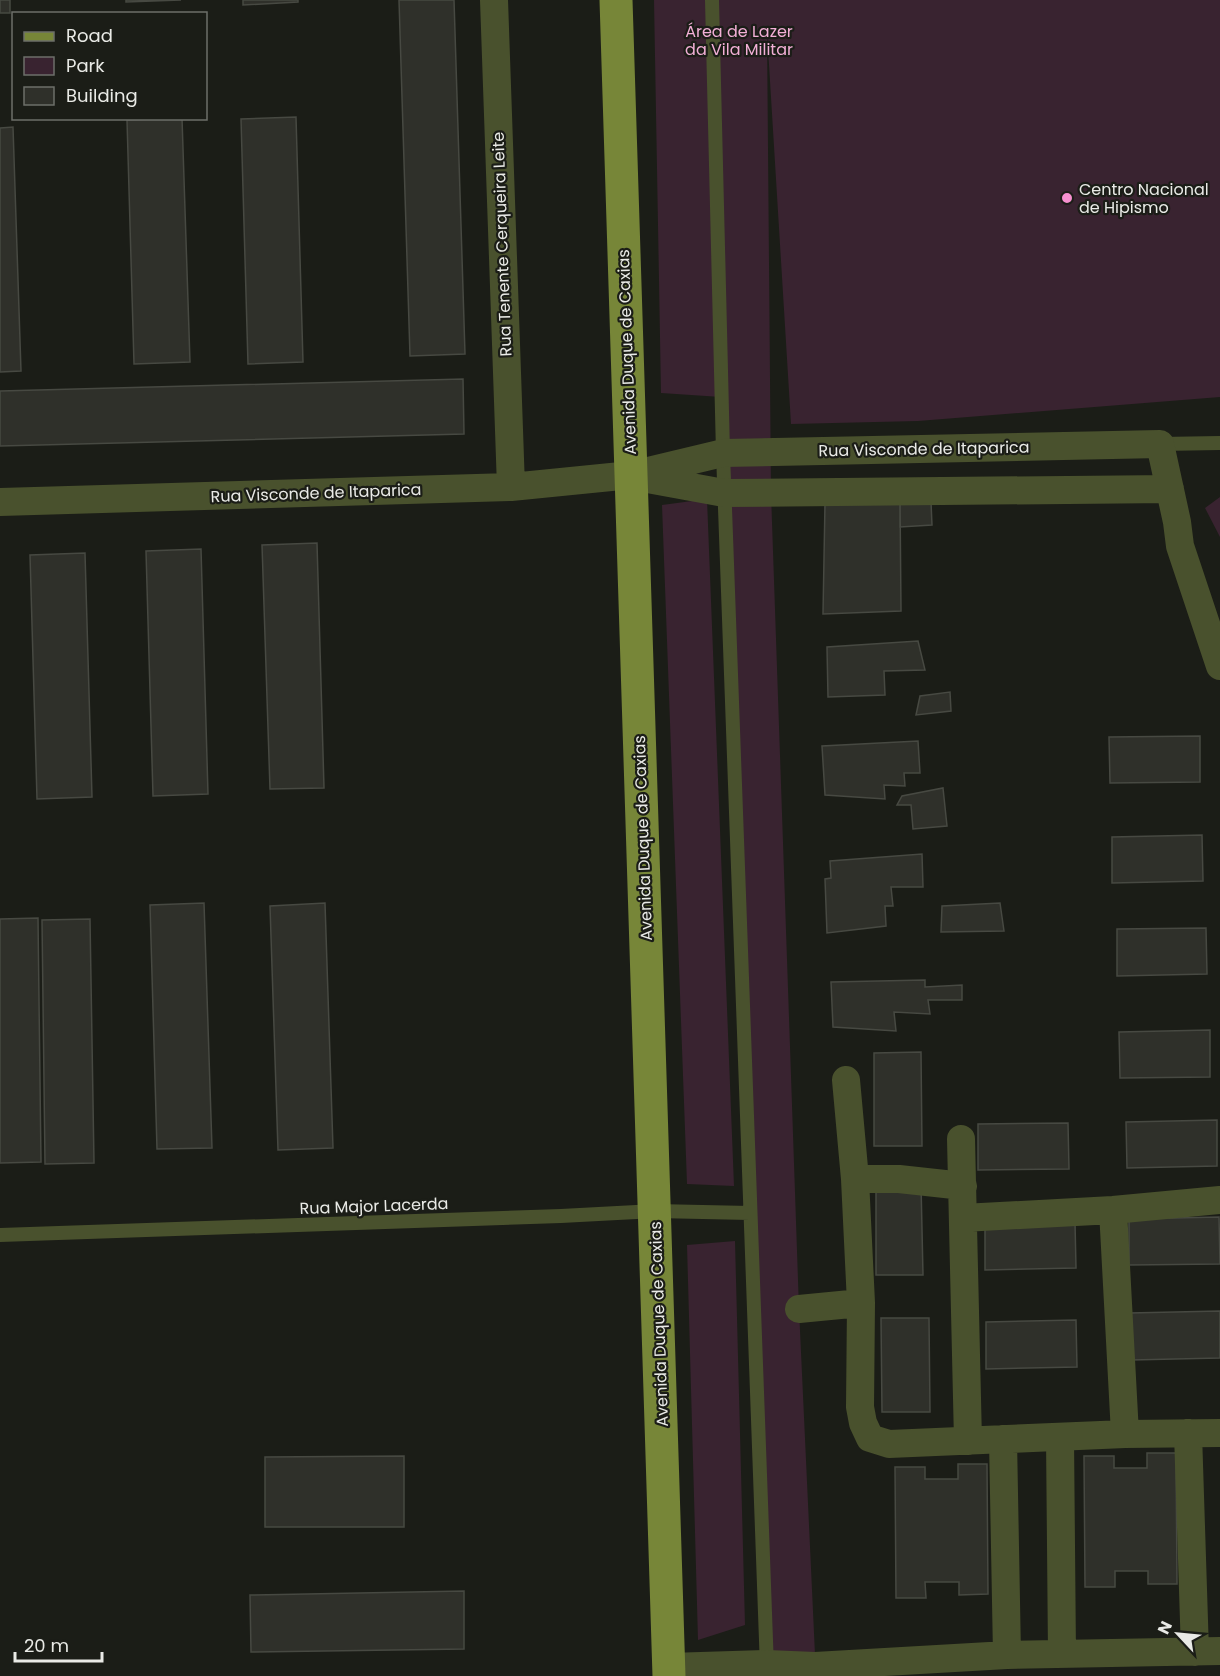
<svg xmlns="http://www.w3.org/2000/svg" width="1220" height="1676" font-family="Poppins,sans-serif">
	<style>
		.green { fill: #392330 }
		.building { fill: #2f302a; stroke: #474942; stroke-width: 1.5 }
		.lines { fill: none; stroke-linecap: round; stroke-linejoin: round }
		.service { stroke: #49512d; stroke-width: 14 }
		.minor { stroke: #49512d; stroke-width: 28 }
		.primary { stroke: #778638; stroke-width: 33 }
		.poi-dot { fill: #f690cf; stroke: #1b1d17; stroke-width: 2 }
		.labels { text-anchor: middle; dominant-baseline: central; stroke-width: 4.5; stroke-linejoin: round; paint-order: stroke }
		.park-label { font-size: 16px; fill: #f2afd6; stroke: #1b1d17 }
		.poi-label { font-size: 16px; fill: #e9eae6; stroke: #1b1d17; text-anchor: start }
		.street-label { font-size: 16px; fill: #e9eae6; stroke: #1b1d17 }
	</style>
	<rect width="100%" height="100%" fill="#1b1d17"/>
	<path class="green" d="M654,0h566v397l-302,24 -127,3 -24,-392 4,461 28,816 17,367 -50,-12 -45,-1267 -60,-4z
		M1220,497v40l-15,-29z
		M707,499l27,687 -47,-2 -25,-679z
		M735,1241l10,384 -47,15 -11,-395z"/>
	<path class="building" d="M0,0h10v13h-10z
		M126,0h55l-55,2z
		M243,0h55v2l-55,3z
		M399,0h55l11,354 -55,2z
		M296,117l7,245 -55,2 -7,-245z
		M182,118l8,244 -56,2 -7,-244z
		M13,127l8,244 -21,1v-244z
		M463,379l1,55 -464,12v-55z
		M900,497l1,114 -78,3 2,-111z
		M900,502h31l1,23 -32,2z
		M317,543l7,245 -54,1 -8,-244z
		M201,549l7,245 -55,2 -7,-245z
		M85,553l7,244 -55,2 -7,-244z
		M918,641l7,29 -41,1 1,24 -57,2 -1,-50z
		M950,692l1,19 -35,4 4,-19z
		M1200,736v46l-90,1 -1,-46z
		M918,741l2,32h-16l1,13 -21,-1 1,14 -60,-4 -3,-49z
		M943,788l4,38 -34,3 -2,-24h-14l5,-9z
		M1202,835l1,46 -91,2v-46z
		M922,854l1,33h-32l2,19h-8l1,20 -59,7 -2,-54 6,-1 -1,-17z
		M204,903l8,245 -55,1 -7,-244z
		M325,903l8,245 -55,2 -8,-244z
		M1000,903l4,28 -63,1 1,-26z
		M38,918l3,244 -41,1v-244z
		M90,919l4,244 -49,1 -3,-244z
		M1206,928l1,46 -90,2v-47z
		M925,980v7l37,-2v15h-34l2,14 -36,-2 2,19 -63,-4 -2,-45z
		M1210,1030v47l-90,1 -1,-46z
		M921,1052l1,94h-48v-93z
		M1217,1120v46l-90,2 -1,-46z
		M1068,1123l1,46 -91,1v-46z
		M921,1184l2,91h-47v-90z
		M1219,1217l1,47 -91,1v-46z
		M1075,1222l1,46 -91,2v-46z
		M1220,1311v47l-89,2 -1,-47z
		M881,1318h48l1,94h-48z
		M1076,1320l1,47 -91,2v-47z
		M1147,1453h29l1,131h-29v-13h-33v16h-30l-1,-131h30v12h33z
		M404,1456v71h-139v-70z
		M958,1464h29l1,130 -29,1v-13h-34l1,16h-30l-1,-131h30v12h33z
		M464,1591v58l-213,3 -1,-57z"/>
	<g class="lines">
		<path class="service" d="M712,0l11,453 44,1215
			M1160,444l60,-1
			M0,1235l561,-19 94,-5 95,2"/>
		<path class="minor" d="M494,0l17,487
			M642,478l82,15 446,-4
			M0,502l511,-15 120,-12 92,-22 437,-9 17,78 3,24 40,120
			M846,1080l9,99
			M961,1139l7,302
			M963,1186l-64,-7h-44l6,124 -1,104 3,16 7,15 19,6 236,-10 95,-1
			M1113,1210l12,224
			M963,1218l150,-8 107,-10
			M799,1309l62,-6
			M1188,1433l7,219
			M1060,1437l2,217
			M1003,1439l4,216
			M669,1667l98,-3 48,2 192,-11 213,-4"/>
		<path class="primary" d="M616,0l53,1676"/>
	</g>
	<circle class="poi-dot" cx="1067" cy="198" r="6"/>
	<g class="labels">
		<g class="park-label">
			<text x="739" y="31">Área de Lazer<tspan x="739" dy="18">da Vila Militar</tspan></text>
		</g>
		<g class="poi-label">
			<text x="1079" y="189">Centro Nacional<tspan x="1079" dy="18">de Hipismo</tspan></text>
		</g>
		<g class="street-label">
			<text transform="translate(502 244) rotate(-92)">Rua Tenente Cerqueira Leite</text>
			<text transform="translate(627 352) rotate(-92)">Avenida Duque de Caxias</text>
			<text transform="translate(924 449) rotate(-1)">Rua Visconde de Itaparica</text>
			<text transform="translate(316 493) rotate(-2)">Rua Visconde de Itaparica</text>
			<text transform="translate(643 838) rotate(-92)">Avenida Duque de Caxias</text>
			<text transform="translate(374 1206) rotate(-2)">Rua Major Lacerda</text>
			<text transform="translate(659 1324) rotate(-92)">Avenida Duque de Caxias</text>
		</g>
	</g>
	<rect x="12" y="12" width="195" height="108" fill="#1b1d17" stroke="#6d6f6a" stroke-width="1.5"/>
	<rect x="24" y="32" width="30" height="9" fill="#778638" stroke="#6d6f6a" stroke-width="1.5"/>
	<text x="66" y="42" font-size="18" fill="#e9eae6">Road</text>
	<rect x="24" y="57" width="30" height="18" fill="#392330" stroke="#6d6f6a" stroke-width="1.5"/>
	<text x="66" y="72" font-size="18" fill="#e9eae6">Park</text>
	<rect x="24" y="87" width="30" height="18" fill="#2f302a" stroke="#6d6f6a" stroke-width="1.5"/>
	<text x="66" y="102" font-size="18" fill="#e9eae6">Building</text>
	<g transform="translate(1178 1634) rotate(296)" stroke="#1b1d17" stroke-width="4.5" paint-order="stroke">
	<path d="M0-4.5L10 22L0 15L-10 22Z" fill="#e9eae6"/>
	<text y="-9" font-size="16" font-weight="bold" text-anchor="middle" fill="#e9eae6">N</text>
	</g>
	<path d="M15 1652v9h87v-9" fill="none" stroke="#e9eae6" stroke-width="3"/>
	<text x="24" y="1652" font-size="18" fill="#e9eae6" stroke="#1b1d17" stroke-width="4.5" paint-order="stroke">20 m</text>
</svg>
